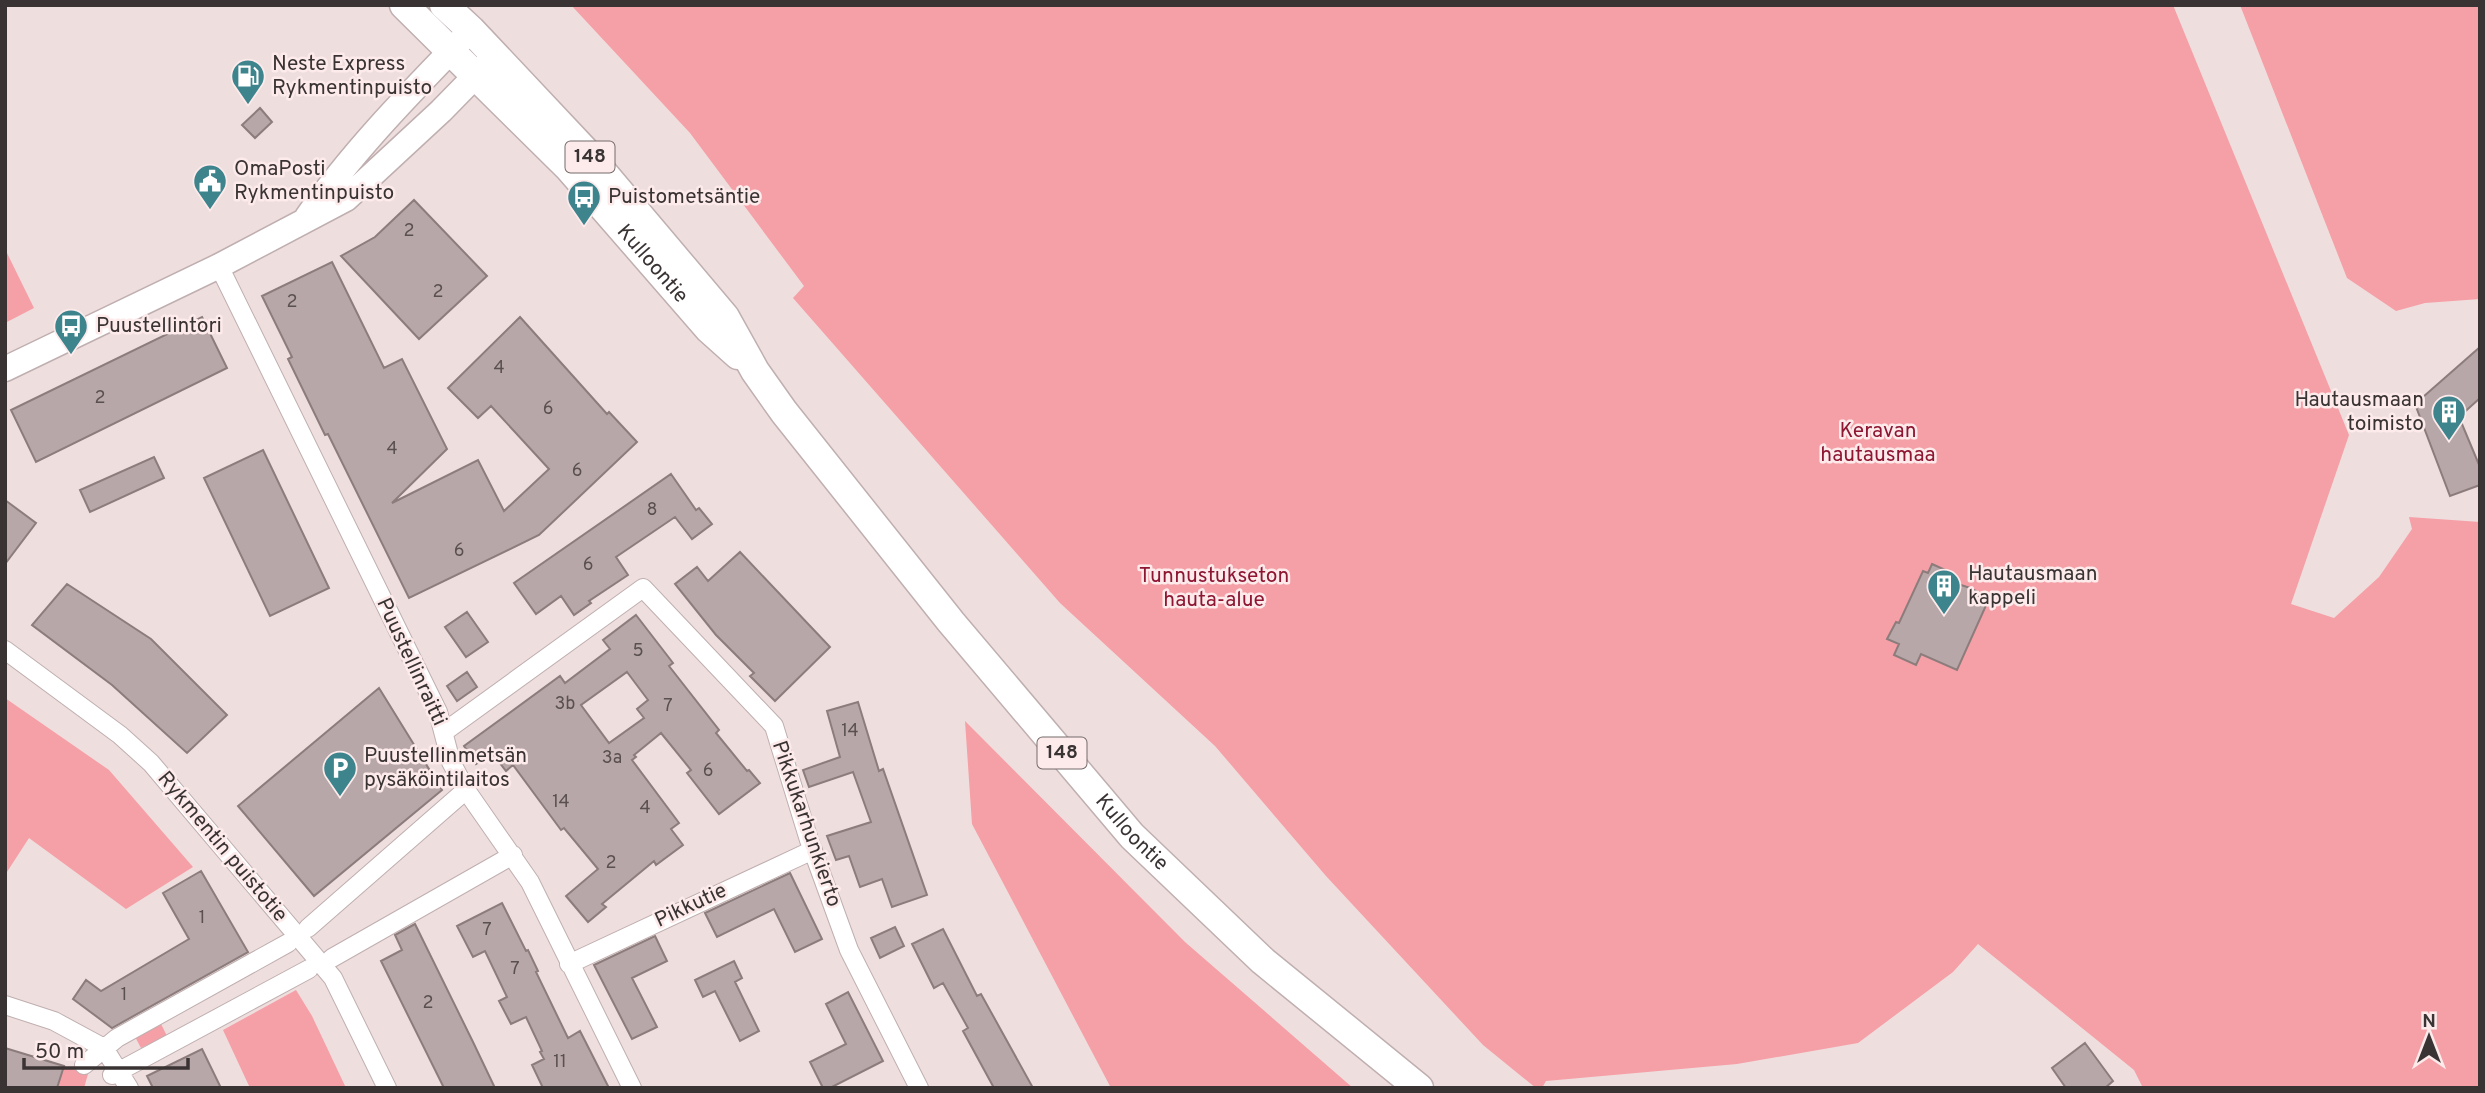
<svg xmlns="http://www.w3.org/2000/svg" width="2485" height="1093" font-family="Overpass,sans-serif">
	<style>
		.green { fill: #f59fa6 }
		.building { fill: #b8a7a8; stroke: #8c7c7c; stroke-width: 2; fill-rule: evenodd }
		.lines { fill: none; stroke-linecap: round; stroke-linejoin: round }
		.street-casing { stroke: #c0afb0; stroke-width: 20 }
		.secondary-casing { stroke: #c0afb0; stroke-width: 27 }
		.primary-casing { stroke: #c0afb0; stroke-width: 31 }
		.street { stroke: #fff; stroke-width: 18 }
		.secondary { stroke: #fff; stroke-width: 24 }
		.primary { stroke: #fff; stroke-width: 28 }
		.labels { text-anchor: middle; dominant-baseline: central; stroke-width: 5; stroke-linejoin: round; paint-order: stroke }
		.number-label { font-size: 18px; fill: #5a5050 }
		.shield { fill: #fdebec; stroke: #746a6a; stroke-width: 2 }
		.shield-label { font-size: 19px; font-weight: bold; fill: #3a3333 }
		.poi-label { font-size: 21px; fill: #3a3333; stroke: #fdebec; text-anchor: start }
		.street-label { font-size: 21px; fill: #3a3333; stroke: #fdebec }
		.park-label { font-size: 21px; fill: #8d1632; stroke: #fdebec }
	</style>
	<rect width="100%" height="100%" fill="#efdede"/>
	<path class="green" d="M571,5h1602l176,430 -58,169 43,14 45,-41 33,-48 -3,-12 71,5v566h-337l-9,-18 -156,-126 -25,28 -95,71 -121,21 -191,17 -4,7h-6l-53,-43 -157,-169 -111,-130 -155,-143 -267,-305 11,-12 -114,-153z
		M2240,5h240v294l-55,4 -29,8 -49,-33z
		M5,249l29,59 -29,15z
		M5,698l104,72 84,97 -67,42 -97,-71 -24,37z
		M965,721l220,221 168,146h-242l-139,-264z
		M296,990l16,26 34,72h-96l-27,-58z
		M158,1018l9,18 -26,12 -9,-17z
		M64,1066l24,8 -4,14h-27z"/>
	<path class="building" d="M260,108l12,14 -17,16 -13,-13z
		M414,200l73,76 -68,63 -78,-83 34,-19z
		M332,262l52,106 18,-9 45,90 -55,54 86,-43 26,51 45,-42 -58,-63 -13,12 -30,-30 72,-71 87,97 2,-2 28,30 -98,93 -130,63 -81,-164 -3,1 -37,-76 4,-2 -30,-61z
		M202,317l25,51 -191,94 -25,-52z
		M2480,347v51l-21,19 21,50v18l-30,11 -35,-92z
		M263,450l66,138 -59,28 -66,-138z
		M154,457l10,21 -74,34 -10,-22z
		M671,474l25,36 3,-2 13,16 -20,15 -17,-22 -59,40 12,18 -39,26 2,2 -17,12 -13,-19 -25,18 -22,-31z
		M5,500l31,23 -31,41z
		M740,552l90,95 -55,54 -25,-25 4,-3 -38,-38 -41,-51 22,-17 11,14z
		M1932,564l20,9 -3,8 21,7 10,5 -1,4 9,4 -31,69 -36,-16 -5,11 -22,-10 5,-11 -12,-5 9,-17 3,1 24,-52 5,2z
		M67,584l84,55 76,76 -40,38 -75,-68 -80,-60z
		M467,612l21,30 -22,15 -21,-30z
		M636,615l37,48 -4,3 50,64 -3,3 31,38 2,-1 11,13 -41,31 -32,-41 4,-3 -30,-37 -27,22 2,2 -4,3 47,63 -8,6 12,16 -27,20 -2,-4 -52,43 4,3 -18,15 -22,-26 32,-27 -34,-41 -3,2 -48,-65 -7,6 -14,-18 -16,11 -12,-18 96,-70 5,7 45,-34 -7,-9zM627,672l21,28 -11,9 7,9 -35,25 -28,-38z
		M467,672l10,15 -20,14 -10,-15z
		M379,688l63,102 -128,106 -76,-90z
		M858,702l21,69 4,-2 44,126 -35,12 -10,-28 -22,8 -11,-31 -13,4 -9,-24 44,-14 -18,-50 -44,15 -6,-17 37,-13 -13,-46z
		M201,871l47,81 -136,76 -39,-29 13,-19 15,11 88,-52 -26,-46z
		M790,873l32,66 -27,13 -21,-43 -57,28 -12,-24z
		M502,903l24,48 2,-1 10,21 -2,1 32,66 12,-7 29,57h-66l-11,-23 12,-6 -4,-7 2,-1 -16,-34 -15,7 -12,-23 8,-4 -22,-46 -12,6 -16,-31z
		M415,924l58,118 22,46h-51l-63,-127 21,-11 -7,-15z
		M895,927l9,19 -24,12 -9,-20z
		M943,929l34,67 4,-2 52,94h-39l-31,-57 5,-3 -25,-45 -9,5 -22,-44z
		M655,936l12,25 -35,17 25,49 -25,12 -38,-74z
		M734,961l8,17 -7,4 24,49 -19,10 -25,-50 -12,6 -8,-17z
		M848,992l35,69 -53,27h-7l-13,-26 36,-18 -20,-40z
		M2085,1043l28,38 -8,7h-39l-14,-20z
		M5,1048l59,18 -7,22h-52z
		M202,1049l19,39h-68l-6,-12z"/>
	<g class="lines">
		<g class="street-casing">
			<path id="street" d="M219,266l219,446 13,50 15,28 64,92 102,206
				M5,650l115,85 31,28 182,215 54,110
				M444,732l199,-144 131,138 35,114 40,110 70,138
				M308,928l158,-138
				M332,958l181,-103
				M569,964l244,-114
				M5,1005l49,16 50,27 25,40
				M84,1065l33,-27 171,-95
				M112,1075l197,-106"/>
		</g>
		<g class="secondary-casing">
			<path id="secondary" d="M307,217c47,-68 107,-128 164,-187
				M5,369l214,-103 127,-67 95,-88 47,-48"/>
		</g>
		<g class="primary-casing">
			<g id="primary">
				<path id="s1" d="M404,5l165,163 140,161 29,26"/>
				<path id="s2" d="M444,5l27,25 113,120 141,167 30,54 29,41 167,210 181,214 131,125 156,127"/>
			</g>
		</g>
		<use href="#street" class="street"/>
		<use href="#secondary" class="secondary"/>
		<use href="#primary" class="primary"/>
	</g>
	<defs>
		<g id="fuel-pin" transform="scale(1.75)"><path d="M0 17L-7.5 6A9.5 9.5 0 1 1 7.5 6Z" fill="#3d848d" stroke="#fdebec"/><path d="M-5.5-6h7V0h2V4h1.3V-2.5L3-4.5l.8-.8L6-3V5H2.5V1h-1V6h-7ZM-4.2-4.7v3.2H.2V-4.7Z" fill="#fff"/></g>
		<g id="civic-pin" transform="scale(1.75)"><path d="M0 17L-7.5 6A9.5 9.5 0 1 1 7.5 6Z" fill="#3d848d" stroke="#fdebec"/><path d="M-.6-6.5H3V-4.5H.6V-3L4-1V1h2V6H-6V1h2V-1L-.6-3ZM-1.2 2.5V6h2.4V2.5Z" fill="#fff"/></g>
		<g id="bus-pin" transform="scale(1.75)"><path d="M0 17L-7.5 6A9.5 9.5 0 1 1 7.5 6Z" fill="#3d848d" stroke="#fdebec"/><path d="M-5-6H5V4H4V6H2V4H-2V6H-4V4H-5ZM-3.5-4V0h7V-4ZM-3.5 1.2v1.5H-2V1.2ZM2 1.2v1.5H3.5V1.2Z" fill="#fff"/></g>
		<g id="building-pin" transform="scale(1.75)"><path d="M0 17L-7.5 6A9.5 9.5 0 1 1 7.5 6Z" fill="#3d848d" stroke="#fdebec"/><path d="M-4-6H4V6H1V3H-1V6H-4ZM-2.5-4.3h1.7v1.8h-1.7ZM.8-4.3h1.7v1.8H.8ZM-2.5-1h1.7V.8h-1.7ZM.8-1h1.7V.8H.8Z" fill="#fff"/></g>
		<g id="parking-pin" transform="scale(1.75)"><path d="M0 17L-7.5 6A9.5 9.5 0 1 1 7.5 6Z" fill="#3d848d" stroke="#fdebec"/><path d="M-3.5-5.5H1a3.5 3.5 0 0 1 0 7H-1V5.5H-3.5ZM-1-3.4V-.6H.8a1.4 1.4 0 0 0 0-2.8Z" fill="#fff"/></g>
	</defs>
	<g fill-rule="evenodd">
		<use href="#fuel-pin" x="248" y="76"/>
		<use href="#civic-pin" x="210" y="181"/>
		<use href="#bus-pin" x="584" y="197"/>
		<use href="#bus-pin" x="71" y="326"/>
		<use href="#building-pin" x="2449" y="412"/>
		<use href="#building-pin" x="1944" y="586"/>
		<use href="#parking-pin" x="340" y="768"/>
	</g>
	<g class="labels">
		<g class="number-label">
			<text x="409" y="231">2</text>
			<text x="438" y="292">2</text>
			<text x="292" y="302">2</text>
			<text x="499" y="368">4</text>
			<text x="100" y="398">2</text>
			<text x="548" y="409">6</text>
			<text x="392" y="449">4</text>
			<text x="577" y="471">6</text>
			<text x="652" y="510">8</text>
			<text x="459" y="551">6</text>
			<text x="588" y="565">6</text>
			<text x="638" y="651">5</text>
			<text x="565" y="704">3b</text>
			<text x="668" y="706">7</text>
			<text x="850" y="731">14</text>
			<text x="612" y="758">3a</text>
			<text x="708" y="771">6</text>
			<text x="561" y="802">14</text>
			<text x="645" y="808">4</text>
			<text x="611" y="863">2</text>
			<text x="202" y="918">1</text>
			<text x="487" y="930">7</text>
			<text x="515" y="969">7</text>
			<text x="124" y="995">1</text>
			<text x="428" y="1003">2</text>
			<text x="560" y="1062">11</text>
		</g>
		<g class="shield">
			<rect x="565.5" y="141.5" width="49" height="31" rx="5"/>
			<rect x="1037.5" y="737.5" width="49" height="31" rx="5"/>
		</g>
		<g class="shield-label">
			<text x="590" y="157">148</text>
			<text x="1062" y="753">148</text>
		</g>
		<g class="poi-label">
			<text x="272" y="64">Neste Express<tspan x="272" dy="24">Rykmentinpuisto</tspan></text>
			<text x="234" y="169">OmaPosti<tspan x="234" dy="24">Rykmentinpuisto</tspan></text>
			<text x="608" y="197">Puistometsäntie</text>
			<text x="96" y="326">Puustellintori</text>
			<text x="2424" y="400" text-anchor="end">Hautausmaan<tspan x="2424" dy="24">toimisto</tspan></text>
			<text x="1968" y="574">Hautausmaan<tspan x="1968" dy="24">kappeli</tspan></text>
			<text x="364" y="756">Puustellinmetsän<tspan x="364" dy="24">pysäköintilaitos</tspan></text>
		</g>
		<g class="street-label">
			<text stroke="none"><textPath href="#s1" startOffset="359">Kulloontie</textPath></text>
			<text transform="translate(411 662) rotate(65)">Puustellinraitti</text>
			<text transform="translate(806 824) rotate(71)">Pikkukarhunkierto</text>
			<text stroke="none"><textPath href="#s2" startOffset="1078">Kulloontie</textPath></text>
			<text transform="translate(222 847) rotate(50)">Rykmentin puistotie</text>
			<text transform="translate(691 906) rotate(-25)">Pikkutie</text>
		</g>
		<g class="park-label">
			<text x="1878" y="431">Keravan<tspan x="1878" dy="24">hautausmaa</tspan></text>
			<text x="1214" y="576">Tunnustukseton<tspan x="1214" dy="24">hauta-alue</tspan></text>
		</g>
	</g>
	<rect width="2485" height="1093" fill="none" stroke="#3a3333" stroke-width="14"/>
	<g transform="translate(2429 1037)" stroke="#fdebec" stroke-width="5" paint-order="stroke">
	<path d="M0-5L12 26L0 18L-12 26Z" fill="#3a3333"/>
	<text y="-10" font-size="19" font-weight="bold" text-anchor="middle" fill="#3a3333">N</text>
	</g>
	<path d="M24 1058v10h164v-10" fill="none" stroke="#3a3333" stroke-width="3.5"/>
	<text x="35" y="1058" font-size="21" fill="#3a3333" stroke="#fdebec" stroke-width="5" paint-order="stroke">50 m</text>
</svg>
